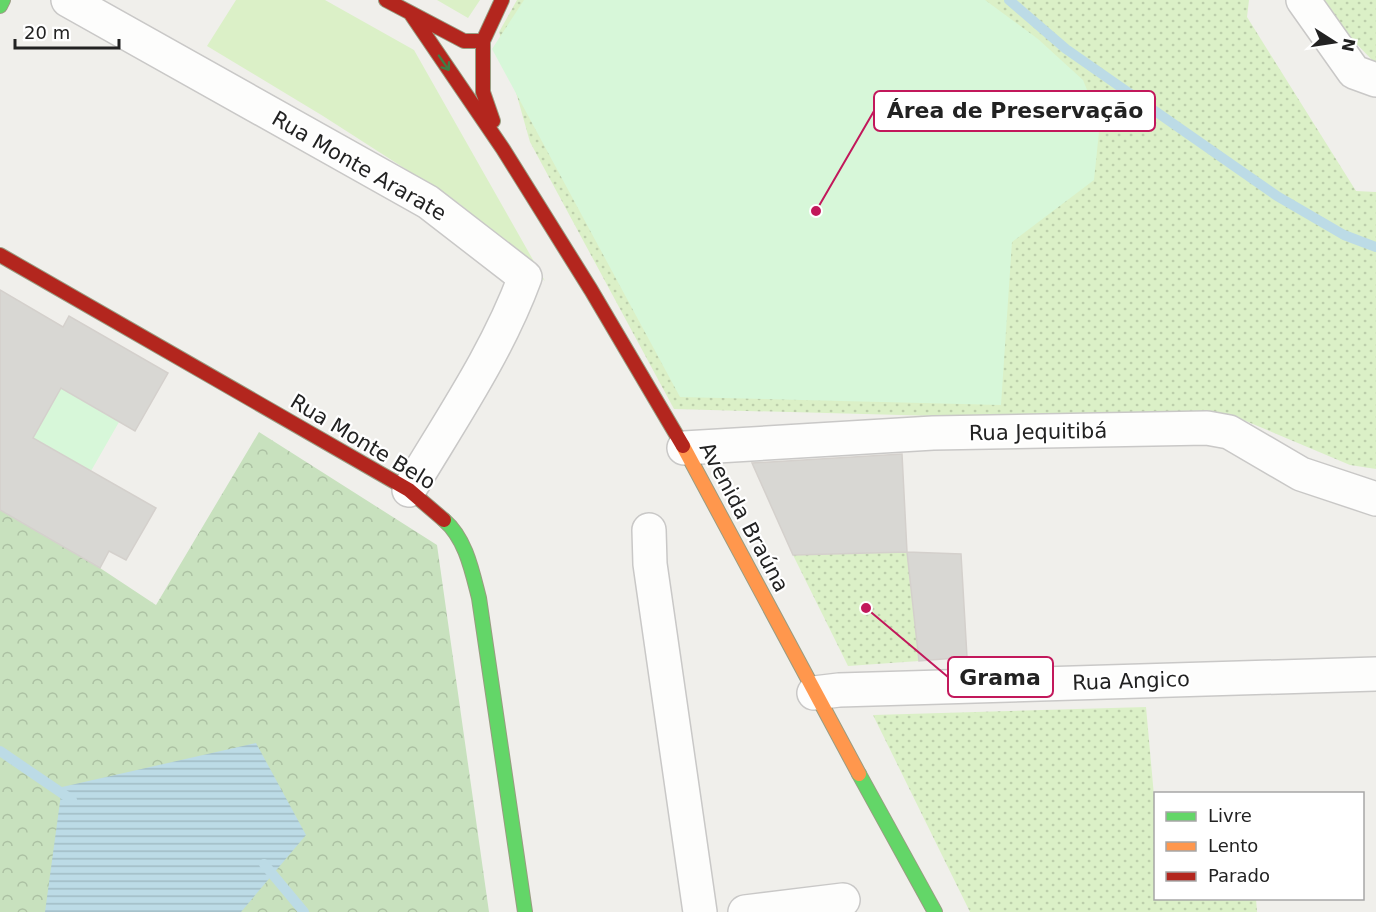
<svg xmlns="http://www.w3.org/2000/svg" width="1376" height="912" font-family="'DejaVu Sans',sans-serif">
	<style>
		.grass { fill: url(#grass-dots) }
		.forest { fill: url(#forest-crowns) }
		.park { fill: #d7f7d9 }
		.garden { fill: #dbf0c7 }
		.water { fill: url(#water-rules) }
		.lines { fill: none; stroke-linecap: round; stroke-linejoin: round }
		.stream { stroke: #bcdbe6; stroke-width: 10 }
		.building { fill: #d8d7d3; stroke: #d4d0cc; stroke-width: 1.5 }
		.street-casing { stroke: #c9c8c7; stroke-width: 36 }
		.fast-casing { stroke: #999c81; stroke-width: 16 }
		.slow-casing { stroke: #999c81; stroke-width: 16 }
		.jam-casing { stroke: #999c81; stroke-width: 16 }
		.street { stroke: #fdfdfc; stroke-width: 33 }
		.fast { stroke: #63d668; stroke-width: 14 }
		.slow { stroke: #ff974d; stroke-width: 14 }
		.jam { stroke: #b3261e; stroke-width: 14 }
		.oneway { stroke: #427c45 }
		.labels { text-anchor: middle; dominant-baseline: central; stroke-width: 4.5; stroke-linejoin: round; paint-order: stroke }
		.street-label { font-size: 21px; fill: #222; stroke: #fff }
		.leader { fill: none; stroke: #c2185b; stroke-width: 2 }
		.callout-dot { fill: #c2185b; stroke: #fff; stroke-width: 2 }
		.callout { fill: #fff; stroke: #c2185b; stroke-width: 2 }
		.callout-label { font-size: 22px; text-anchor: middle; font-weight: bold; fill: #222 }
	</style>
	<defs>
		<pattern id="grass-dots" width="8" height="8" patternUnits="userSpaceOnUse" patternTransform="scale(1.5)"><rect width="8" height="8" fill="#dbf0c7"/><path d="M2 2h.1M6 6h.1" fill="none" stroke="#bcceab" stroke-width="1.8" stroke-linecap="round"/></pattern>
		<pattern id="forest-crowns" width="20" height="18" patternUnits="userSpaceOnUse" patternTransform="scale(1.5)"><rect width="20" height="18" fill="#c8e1be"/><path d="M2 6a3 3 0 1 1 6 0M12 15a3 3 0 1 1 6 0" fill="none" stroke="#acc1a3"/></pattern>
		<pattern id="water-rules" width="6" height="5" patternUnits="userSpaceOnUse" patternTransform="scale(1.5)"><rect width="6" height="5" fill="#bcdbe6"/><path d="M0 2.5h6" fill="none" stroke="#a1bcc5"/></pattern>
	</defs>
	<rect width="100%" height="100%" fill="#f0efeb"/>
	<path class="grass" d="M517,0h732l-2,17 109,174 20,1v277l-26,-4 -121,-51 -291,2 -264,-7 -144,-267 -31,-110z
		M1314,0h62v64z
		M907,552l12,109 -71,5 -55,-111z
		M1146,707l9,100 1,91 100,1 1,13h-287l-97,-197z"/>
	<path class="forest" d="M259,432l178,113 52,367h-489v-402l100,58 56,37z"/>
	<path class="park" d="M524,0h461l53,39 45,41 17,42 -6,58 -82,62 -11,163 -321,-8 -188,-348z
		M61,388l58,34 -28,49 -58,-33z"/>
	<path class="garden" d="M236,0h89l89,50 131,231 -85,-77 -137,-88 -116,-70z
		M437,0h43l-12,18z"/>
	<path class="water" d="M256,743l50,92 -65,77h-196l17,-125z"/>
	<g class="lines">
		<path class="stream" d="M1009,0l57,49 211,147 67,39 32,12
			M0,751l72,49
			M264,864l40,48"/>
	</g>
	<path class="building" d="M0,290l63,37 6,-11 99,57 -33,58 -74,-43 -28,50 123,70 -30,52 -17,-9 -9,17 -100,-58z
		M902,454l5,98 -114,3 -41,-92z
		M907,552l54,2 6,103 -48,4z"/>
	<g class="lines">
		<g class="street-casing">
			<path id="street" d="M68,0l360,202 97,75c-28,76 -75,144 -116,213
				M1303,0l51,72 22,8
				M684,448l249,-15 274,-5 22,4 72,42 75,25
				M649,530l1,34 50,348
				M814,693l25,-3 537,-16
				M745,912l98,-12"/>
		</g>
		<g class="fast-casing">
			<path id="fast" d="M0,6l3,-6
				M444,520c22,19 28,51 35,78l46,314
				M859,774l76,138"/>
		</g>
		<g class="slow-casing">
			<path id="slow" d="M683,446l176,328"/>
		</g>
		<g class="jam-casing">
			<path id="jam" d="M386,0l78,41h19
				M411,14l92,135 88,141 92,156
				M493,121l-10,-29v-51l19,-41
				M0,255l409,235 35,30"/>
		</g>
		<use href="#street" class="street"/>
		<use href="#fast" class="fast"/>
		<use href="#slow" class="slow"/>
		<use href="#jam" class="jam"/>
	</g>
	<defs><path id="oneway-shaft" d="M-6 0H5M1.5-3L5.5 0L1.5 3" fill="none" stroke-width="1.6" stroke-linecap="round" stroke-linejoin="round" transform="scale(1.5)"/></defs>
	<use class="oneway" href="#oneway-shaft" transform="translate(444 63) rotate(55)"/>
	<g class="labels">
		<g class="street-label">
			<text transform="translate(359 166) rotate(30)">Rua Monte Ararate</text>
			<text transform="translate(1038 432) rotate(-1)">Rua Jequitibá</text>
			<text transform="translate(363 442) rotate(31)">Rua Monte Belo</text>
			<text transform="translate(744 517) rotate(62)">Avenida Braúna</text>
			<text transform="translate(1131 681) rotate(-2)">Rua Angico</text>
		</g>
	</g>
	<path class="leader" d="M816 211L874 111M866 608L948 677"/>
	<g class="callout-dot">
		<circle cx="816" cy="211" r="6"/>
		<circle cx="866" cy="608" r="6"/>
	</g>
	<g class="callout">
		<rect x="874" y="91" width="281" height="40" rx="6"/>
		<rect x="948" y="657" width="105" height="40" rx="6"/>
	</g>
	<g class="callout-label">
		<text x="1015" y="118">Área de Preservação</text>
		<text x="1000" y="685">Grama</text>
	</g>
	<rect x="1154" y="792" width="210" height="108" fill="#ffffff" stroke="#a7a7a7" stroke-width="1.5"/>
	<rect x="1166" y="812" width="30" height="9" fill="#63d668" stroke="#a7a7a7" stroke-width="1.5"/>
	<text x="1208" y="822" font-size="18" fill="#222222">Livre</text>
	<rect x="1166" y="842" width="30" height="9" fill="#ff974d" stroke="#a7a7a7" stroke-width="1.5"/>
	<text x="1208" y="852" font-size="18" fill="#222222">Lento</text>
	<rect x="1166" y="872" width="30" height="9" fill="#b3261e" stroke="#a7a7a7" stroke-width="1.5"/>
	<text x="1208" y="882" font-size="18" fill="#222222">Parado</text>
	<g transform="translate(1334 42) rotate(102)" stroke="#ffffff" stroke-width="4.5" paint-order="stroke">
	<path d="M0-4.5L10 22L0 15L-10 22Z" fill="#222222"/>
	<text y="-9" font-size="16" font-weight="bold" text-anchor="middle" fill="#222222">N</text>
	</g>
	<path d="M15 39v9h104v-9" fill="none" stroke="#222222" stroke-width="3"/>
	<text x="24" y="39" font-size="18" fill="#222222" stroke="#ffffff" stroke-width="4.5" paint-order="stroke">20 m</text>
</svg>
